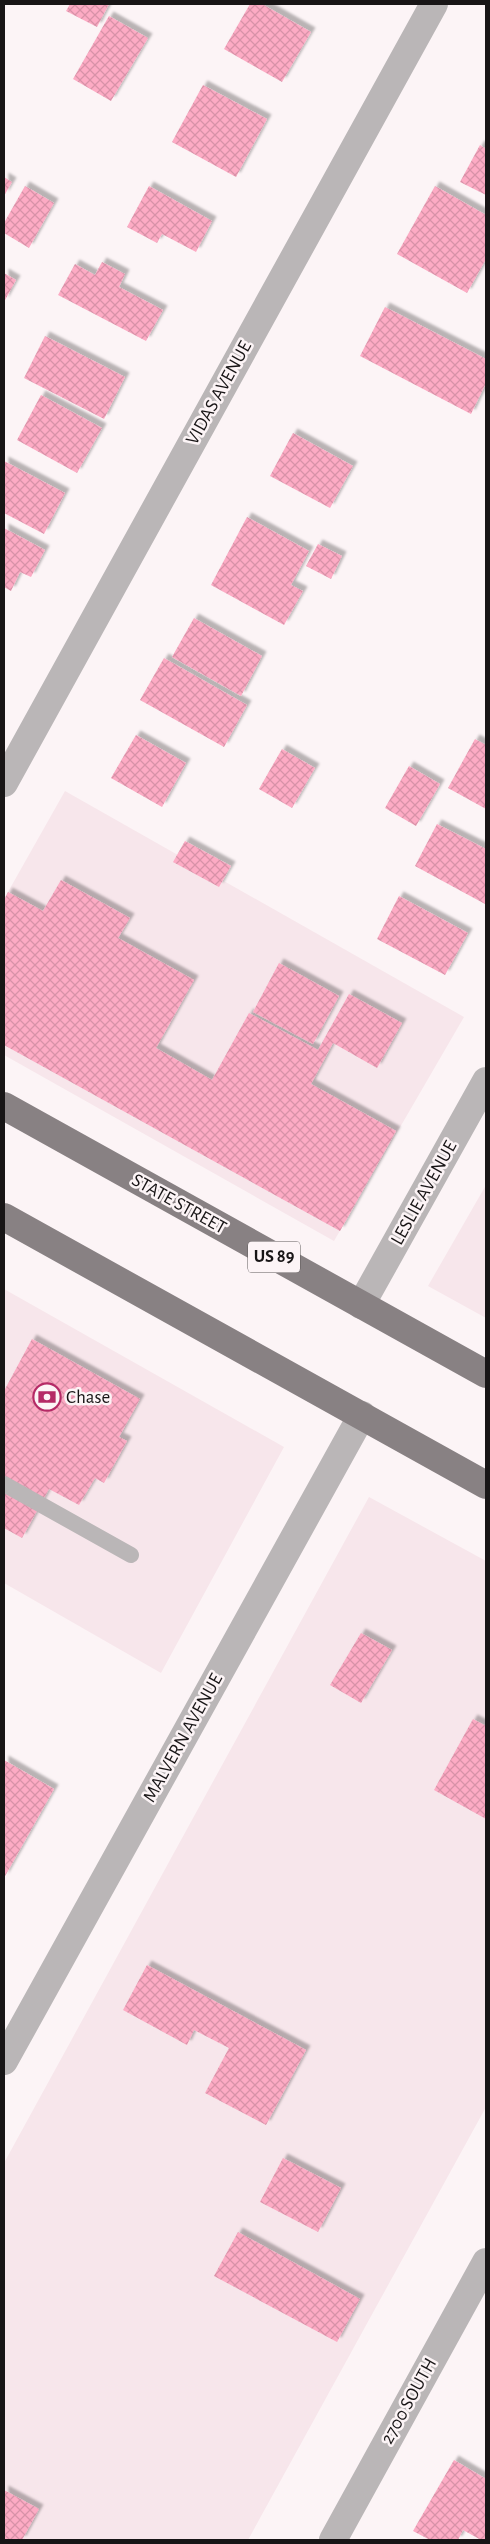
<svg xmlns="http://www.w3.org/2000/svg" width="490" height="2544" font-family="'Alegreya Sans',sans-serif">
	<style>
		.built { fill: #f7e6eb }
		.building { fill: url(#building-cross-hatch); filter: url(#shadow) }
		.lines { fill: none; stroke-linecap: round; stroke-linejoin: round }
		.service { stroke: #bab6b7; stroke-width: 16 }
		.minor { stroke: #bab6b7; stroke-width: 28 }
		.tertiary { stroke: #bab6b7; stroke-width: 28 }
		.primary { stroke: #888183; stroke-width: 28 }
		.labels { text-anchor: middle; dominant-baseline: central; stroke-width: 5; stroke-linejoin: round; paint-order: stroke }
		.shield { fill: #fcf4f6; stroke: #5c5859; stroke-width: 1 }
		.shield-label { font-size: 18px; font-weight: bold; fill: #181516 }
		.street-label { font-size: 19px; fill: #181516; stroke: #fcf4f6 }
		.poi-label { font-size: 19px; fill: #181516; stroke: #fcf4f6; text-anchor: start }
	</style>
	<defs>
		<pattern id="building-cross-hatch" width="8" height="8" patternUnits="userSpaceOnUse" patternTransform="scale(1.25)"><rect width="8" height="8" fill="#fdabc4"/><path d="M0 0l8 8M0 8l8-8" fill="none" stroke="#d892a8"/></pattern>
		<filter id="shadow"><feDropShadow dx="4.5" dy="-4.5" stdDeviation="1" flood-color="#0004"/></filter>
	</defs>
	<rect width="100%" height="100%" fill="#fcf4f6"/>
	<path class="built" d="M65,791l399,226 -130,224 -330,-186v-156z
		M486,1185v133l-58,-32z
		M4,1289l280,158 -123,226 -157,-90z
		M369,1497l117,64v546l-238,433h-244v-377z"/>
	<path class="building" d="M70,4h39l-12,23 -31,-16z
		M250,4h12l49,28 -29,50 -58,-33z
		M109,16l39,22 -37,63 -38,-22z
		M203,85l64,34 -31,58 -64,-35z
		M480,145l6,4v46l-26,-13z
		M4,177l8,5 -8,14z
		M25,186l29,17 -25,45 -25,-15v-10z
		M149,186l63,35 -16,31 -34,-18 -5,9 -30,-16z
		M435,186l51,29v44l-19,34 -70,-39z
		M102,262l23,12 -6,13 44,23 -17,31 -88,-46 17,-31 20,11z
		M4,273l12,7 -12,22z
		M385,307l101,52v24l-15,31 -111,-58z
		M45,336l80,41 -21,42 -80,-41z
		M41,395l61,33 -25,45 -60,-33z
		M293,433l60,33 -23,42 -60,-32z
		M4,461l61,32 -21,41 -40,-21z
		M247,517l62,34 -18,34 12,6 -19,34 -73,-40z
		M4,528l41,22 -14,27 -11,-5 -9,19 -7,-4z
		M318,544l24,12 -11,23 -25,-13z
		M194,618l68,38 -21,40 -69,-39z
		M164,658l83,47 -23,42 -84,-47z
		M136,735l50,28 -24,44 -51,-29z
		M475,739l11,6v64l-38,-21z
		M282,749l33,19 -23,40 -33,-19z
		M409,766l31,18 -24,42 -31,-18z
		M437,824l49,25 -1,55 -70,-38z
		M185,841l46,25 -12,21 -46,-25z
		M61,880l69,38 -12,20 76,42 -38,68 56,32 37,-67 69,37 31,-56 53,29 -25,45 -44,-25 -22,41 85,47 -56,100 -336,-186v-145l4,-8 35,19z
		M399,896l69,37 -23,42 -68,-36z
		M279,963l60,33 -26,48 -60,-32z
		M32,1339l108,60 -21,38 8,4 -23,42 -9,-5 -16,27 -30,-16 -27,49 -18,-10v-137z
		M361,1633l31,17 -31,53 -31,-18z
		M473,1719l13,7v93l-52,-29z
		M4,1760l50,29 -50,89z
		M147,1965l159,85 -40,75 -61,-32 24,-45 -35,-18 -7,15 -64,-35z
		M283,2158l58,30 -23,44 -58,-30z
		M238,2232l122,67 -23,43 -123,-66z
		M454,2460l32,19v61h-5l-18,-10 -5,10h-28l-17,-9z
		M4,2490l35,19 -17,31h-18z"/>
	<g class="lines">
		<path class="service" d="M4,1484l127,71"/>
		<path class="minor" d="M4,783l430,-779
			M361,1305l125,-224
			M4,2061l358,-646"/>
		<path class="tertiary" d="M333,2540l153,-278"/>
		<path class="primary" d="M4,1106l482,268
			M4,1217l482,268"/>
	</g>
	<defs>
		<g id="bank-ring" transform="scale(1.4375)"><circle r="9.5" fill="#fcf4f6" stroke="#b52a66" stroke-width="1.5"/><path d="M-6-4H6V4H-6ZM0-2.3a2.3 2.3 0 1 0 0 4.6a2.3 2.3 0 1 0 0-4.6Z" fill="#b52a66"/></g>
	</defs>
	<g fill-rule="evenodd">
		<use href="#bank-ring" x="47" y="1397"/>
	</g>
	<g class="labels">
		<rect class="shield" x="248" y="1241.5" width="52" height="31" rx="4"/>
		<g class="shield-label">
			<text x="274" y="1257">US 89</text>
		</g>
		<g class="street-label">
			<text transform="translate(219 393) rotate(-61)">VIDAS AVENUE</text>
			<text transform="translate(424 1193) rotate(-61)">LESLIE AVENUE</text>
			<text transform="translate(179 1204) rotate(29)">STATE STREET</text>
			<text transform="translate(183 1738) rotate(-61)">MALVERN AVENUE</text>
			<text transform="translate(409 2401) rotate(-61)">2700 SOUTH</text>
		</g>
		<g class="poi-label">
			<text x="66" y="1397">Chase</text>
		</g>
	</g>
	<rect width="490" height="2544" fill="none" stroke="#181516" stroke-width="10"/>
</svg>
